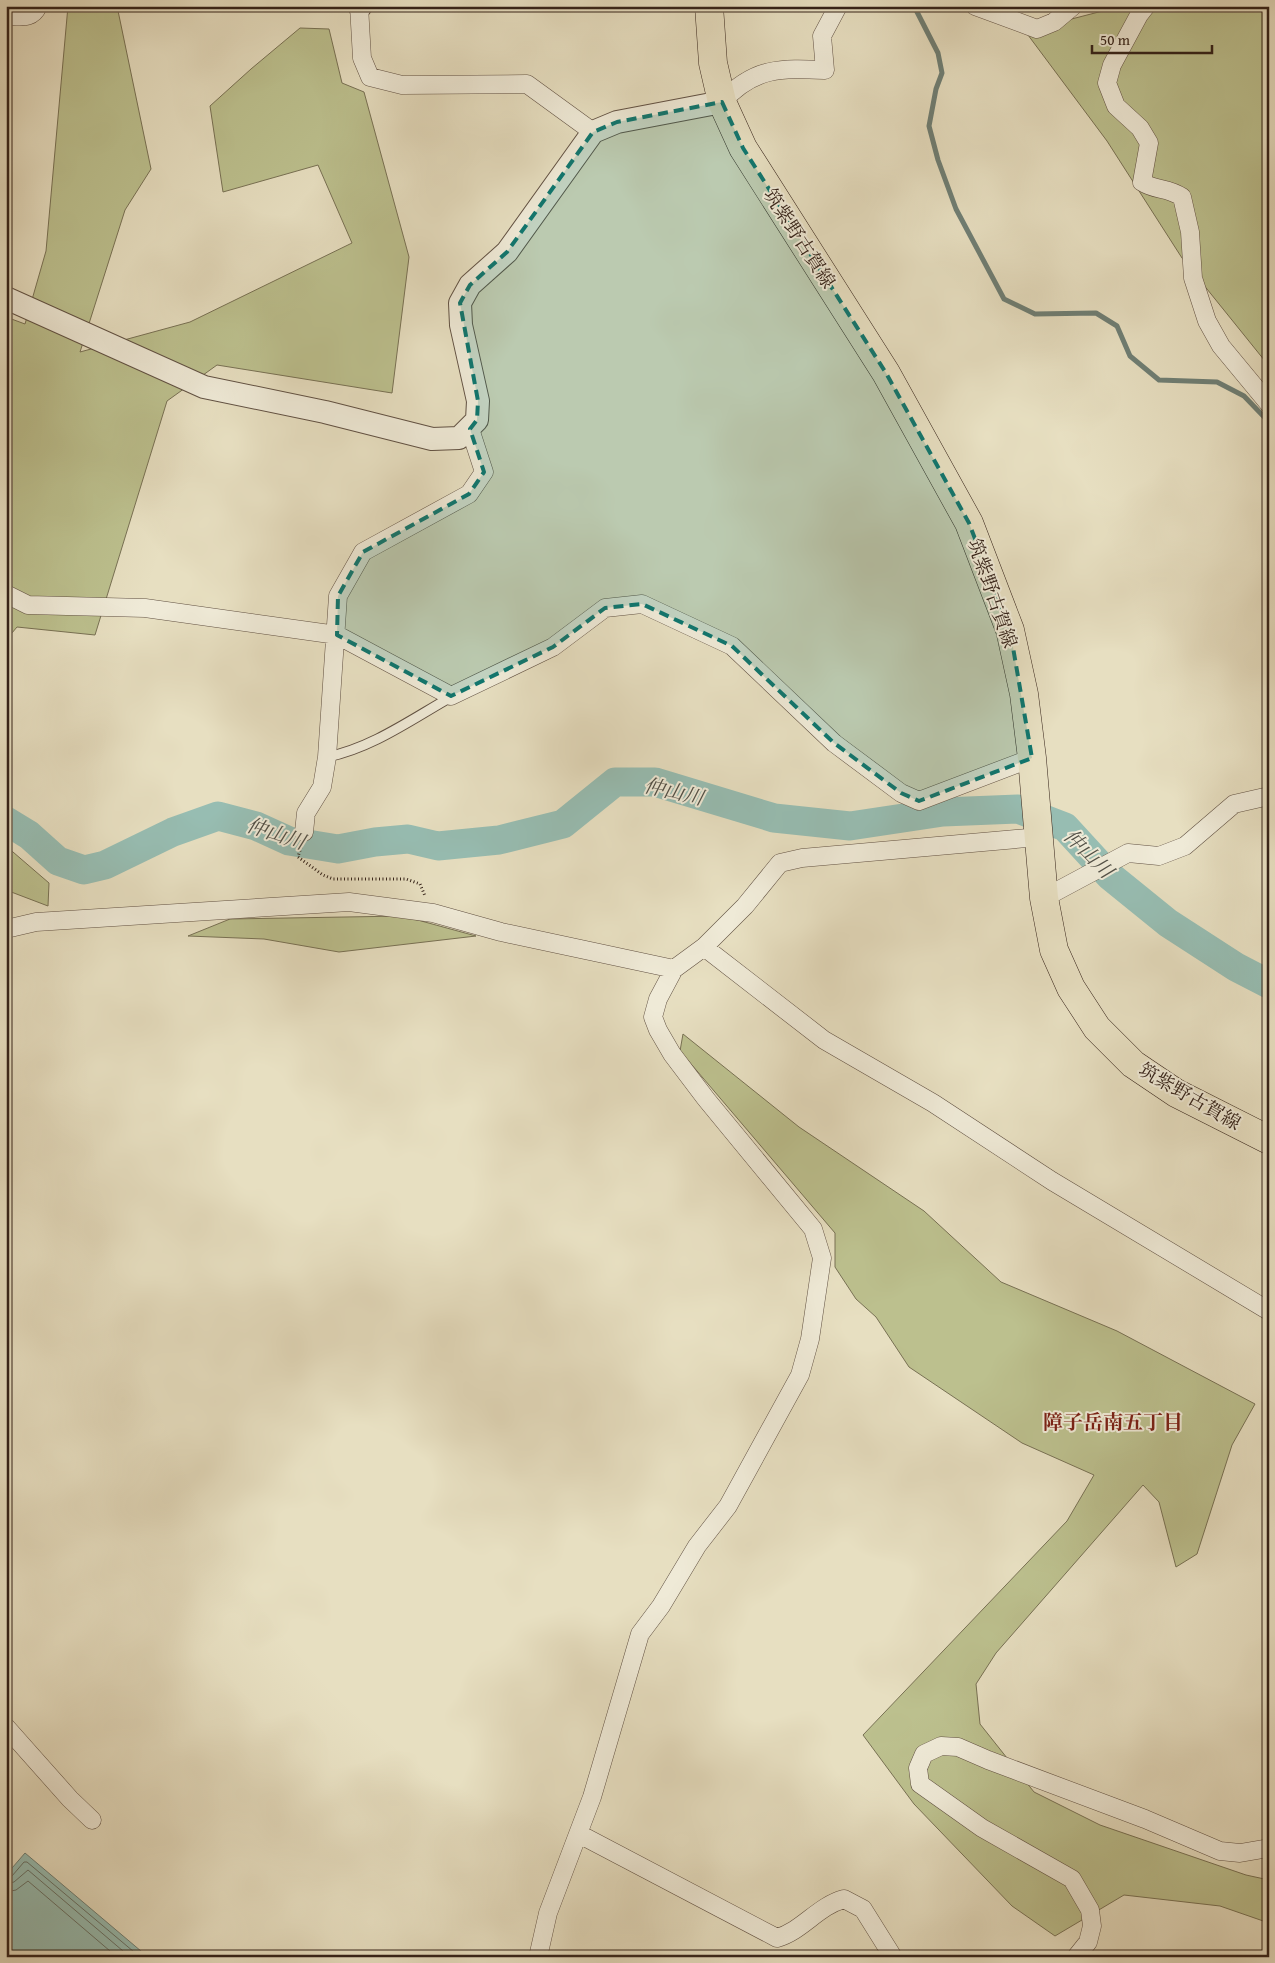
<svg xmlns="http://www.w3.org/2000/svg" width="1275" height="1963" font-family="'Gentium Book Plus','Noto Serif JP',serif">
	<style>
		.green { fill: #bcc08e; stroke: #787154 }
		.water { fill: #97bdb2; stroke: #6f7f75 }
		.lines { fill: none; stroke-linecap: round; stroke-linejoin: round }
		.shore { stroke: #667066; stroke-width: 1 }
		.stream { stroke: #6f7f75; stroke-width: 5 }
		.river { stroke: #97bdb2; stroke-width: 29 }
		.service-casing { stroke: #615143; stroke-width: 11 }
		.minor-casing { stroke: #615143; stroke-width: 19 }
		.tertiary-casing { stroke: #615143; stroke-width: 24 }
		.primary-casing { stroke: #342219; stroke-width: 29 }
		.path { stroke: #342219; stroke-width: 3; stroke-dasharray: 1 2.5; stroke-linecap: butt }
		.service { stroke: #efead7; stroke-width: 9 }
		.minor { stroke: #efead7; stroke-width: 18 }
		.tertiary { stroke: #efead7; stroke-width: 22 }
		.primary { stroke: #e7dfc1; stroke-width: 28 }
		.marked { fill: #0f766e; fill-opacity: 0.2; stroke: #0f766e; stroke-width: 4; stroke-dasharray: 10 6; stroke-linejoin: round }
		.labels { text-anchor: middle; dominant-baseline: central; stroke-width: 4; stroke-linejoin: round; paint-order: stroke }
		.street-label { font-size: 19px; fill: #342219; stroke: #efead7 }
		.water-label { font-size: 20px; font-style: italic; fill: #525047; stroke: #efead7 }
		.neighbourhood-label { font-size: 20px; font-weight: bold; fill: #7a1f14; stroke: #efead7 }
	</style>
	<rect width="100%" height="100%" fill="#e7dfc1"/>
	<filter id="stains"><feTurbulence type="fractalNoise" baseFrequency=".004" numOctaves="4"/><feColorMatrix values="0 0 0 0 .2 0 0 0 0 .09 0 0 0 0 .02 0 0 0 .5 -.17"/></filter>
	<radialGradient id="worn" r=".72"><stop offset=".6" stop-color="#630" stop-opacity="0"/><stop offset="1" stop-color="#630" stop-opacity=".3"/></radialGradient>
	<path class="green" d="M68,6h49l34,163 -26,41 -45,142 110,-30 162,-79 -34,-78 -95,27 -13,-86 41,-37 49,-41 29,1 13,54 22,9 45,165 -17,136 -175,-28 -50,36 -72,234 -78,-8 -11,13v-323l19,7 21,-73z
		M1122,6h147v360l-87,-108 -75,-117 -82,-110z
		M6,846l43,37 -1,23 -42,-16z
		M403,916l73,20 -137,16 -75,-13 -76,-3 42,-17z
		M683,1034l116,93 125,84 77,71 116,49 138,73 -23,41 -35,109 -21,13 -17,-65 -16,-17 -147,168 -20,31 4,40 54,68 66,33 146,50 23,5v43l-49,-17 -96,-11 -69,41 -43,-30 -98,-102 -51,-69 204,-214 27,-46 -72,-32 -113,-76 -33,-50 -20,-18 -21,-32v-34l-155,-182z"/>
	<path class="water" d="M25,1853l123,104h-142v-82z"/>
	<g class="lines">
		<path class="shore" d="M6,1878l6,-2 12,-14h3l113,95
			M6,1884l8,-2 14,-12 102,87
			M6,1892l10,-2 12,-9 89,76"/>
		<path class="stream" d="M914,6l24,47 4,20 -6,16 -7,37 9,34 18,49 48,90 31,15 61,-1 21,13 13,30 29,24 58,2 27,14 25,26"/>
		<path class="river" d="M6,821l23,14 29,26 26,9 21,-5 68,-33 45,-16 38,10 33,15 49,8 37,-7 33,-3 30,7 61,-6 64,-16 52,-42h40l119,36 76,8 93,-14 75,-3 47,18 45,49 58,47 68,44 33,17"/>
		<g class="service-casing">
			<path id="service" d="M327,757c45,-9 85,-38 124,-60"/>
		</g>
		<g class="minor-casing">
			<path id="minor" d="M359,6l3,52 8,19 32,8 125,-1 66,48
				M975,6l62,23 17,-7 19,-16
				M1146,6l-7,9 -27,50 -5,18 9,23 24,22 9,15 -7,39c14,9 25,5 40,15l8,35 3,46 14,43 14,25 48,58
				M6,16c14,0 26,4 32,-10
				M722,102c32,-35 59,-34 103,-32l-3,-34 16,-30
				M6,594l22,11 117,3 192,27 114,61 102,-49 52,-39 37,-4 90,42 102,97 67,50 18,8 113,-43
				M304,832l2,-19 16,-26 5,-30 11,-161 25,-44 106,-58 15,-22 -14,-43
				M1044,898l84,-45 31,3 26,-10 49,-42 35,-8
				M6,929l30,-7 313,-20 84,11 68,19 173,37
				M704,947l120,93 109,63 119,78 217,130
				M6,1727l64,72 22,21
				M579,1834l198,104c25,-7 41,-32 67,-39l19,10 30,48
				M538,1957l10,-44 44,-116 48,-163 21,-28 36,-60 31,-40 72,-131 10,-36 12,-81 -9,-29 -107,-130 -34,-45 -14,-24 -5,-13 5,-18 16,-30 30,-22 41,-41 35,-43 22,-5 237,-21
				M1076,1957l12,-15 4,-16 -2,-16 -18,-31 -90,-51 -62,-44 -2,-16 6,-14 17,-8 17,1 30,13 157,59 75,32 20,2 29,-5"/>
		</g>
		<g class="tertiary-casing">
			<path id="tertiary" d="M360,6v1
				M6,298l198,89 121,25 107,27 27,-1 18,-18 1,-19 -17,-76 -1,-22 10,-18 37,-33 86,-120 24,-10 105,-20"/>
		</g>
		<g class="primary-casing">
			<path id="primary" d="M709,6l4,57 9,39 21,46 143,225 83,150 41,107 14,64 8,64 12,140 10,52 17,38 26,40 36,36 43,29 93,47"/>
		</g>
		<path class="path" d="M301,847l-3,10 25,18 10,4h73l14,5 5,12"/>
		<use href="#service" class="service"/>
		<use href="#minor" class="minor"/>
		<use href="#tertiary" class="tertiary"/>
		<use href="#primary" class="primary"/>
	</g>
	<path class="marked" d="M722,102l21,46 143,225 83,150 41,107 22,128 -113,43 -18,-8 -67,-50 -102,-97 -90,-42 -37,4 -52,39 -102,49 -114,-61 1,-39 25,-44 106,-58 15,-22 -14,-43 7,-9 1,-19 -18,-98 10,-18 37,-33 86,-120 24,-10z"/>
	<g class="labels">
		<g class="street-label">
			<text transform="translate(800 238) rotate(57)">筑紫野古賀線</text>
			<text transform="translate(993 593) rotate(71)">筑紫野古賀線</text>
			<text transform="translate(1190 1096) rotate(30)">筑紫野古賀線</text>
		</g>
		<g class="water-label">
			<text transform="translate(674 791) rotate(13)">仲山川</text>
			<text transform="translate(276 833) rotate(18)">仲山川</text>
			<text transform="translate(1089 853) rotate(45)">仲山川</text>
		</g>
		<g class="neighbourhood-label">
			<text x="1113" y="1421">障子岳南五丁目</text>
		</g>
	</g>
	<rect width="1275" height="1963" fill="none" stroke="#e7dfc1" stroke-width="25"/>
	<rect x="8" y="8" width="1260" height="1948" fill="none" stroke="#342219" stroke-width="2.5"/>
	<rect x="12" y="12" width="1250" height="1938" fill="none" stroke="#342219"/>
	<path d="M1092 45v8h120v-8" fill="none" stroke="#342219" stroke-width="2.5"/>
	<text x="1100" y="45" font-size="15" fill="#342219" stroke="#efead7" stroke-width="4" paint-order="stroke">50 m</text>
	<rect width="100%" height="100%" filter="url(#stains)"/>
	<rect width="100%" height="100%" fill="url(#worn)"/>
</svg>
